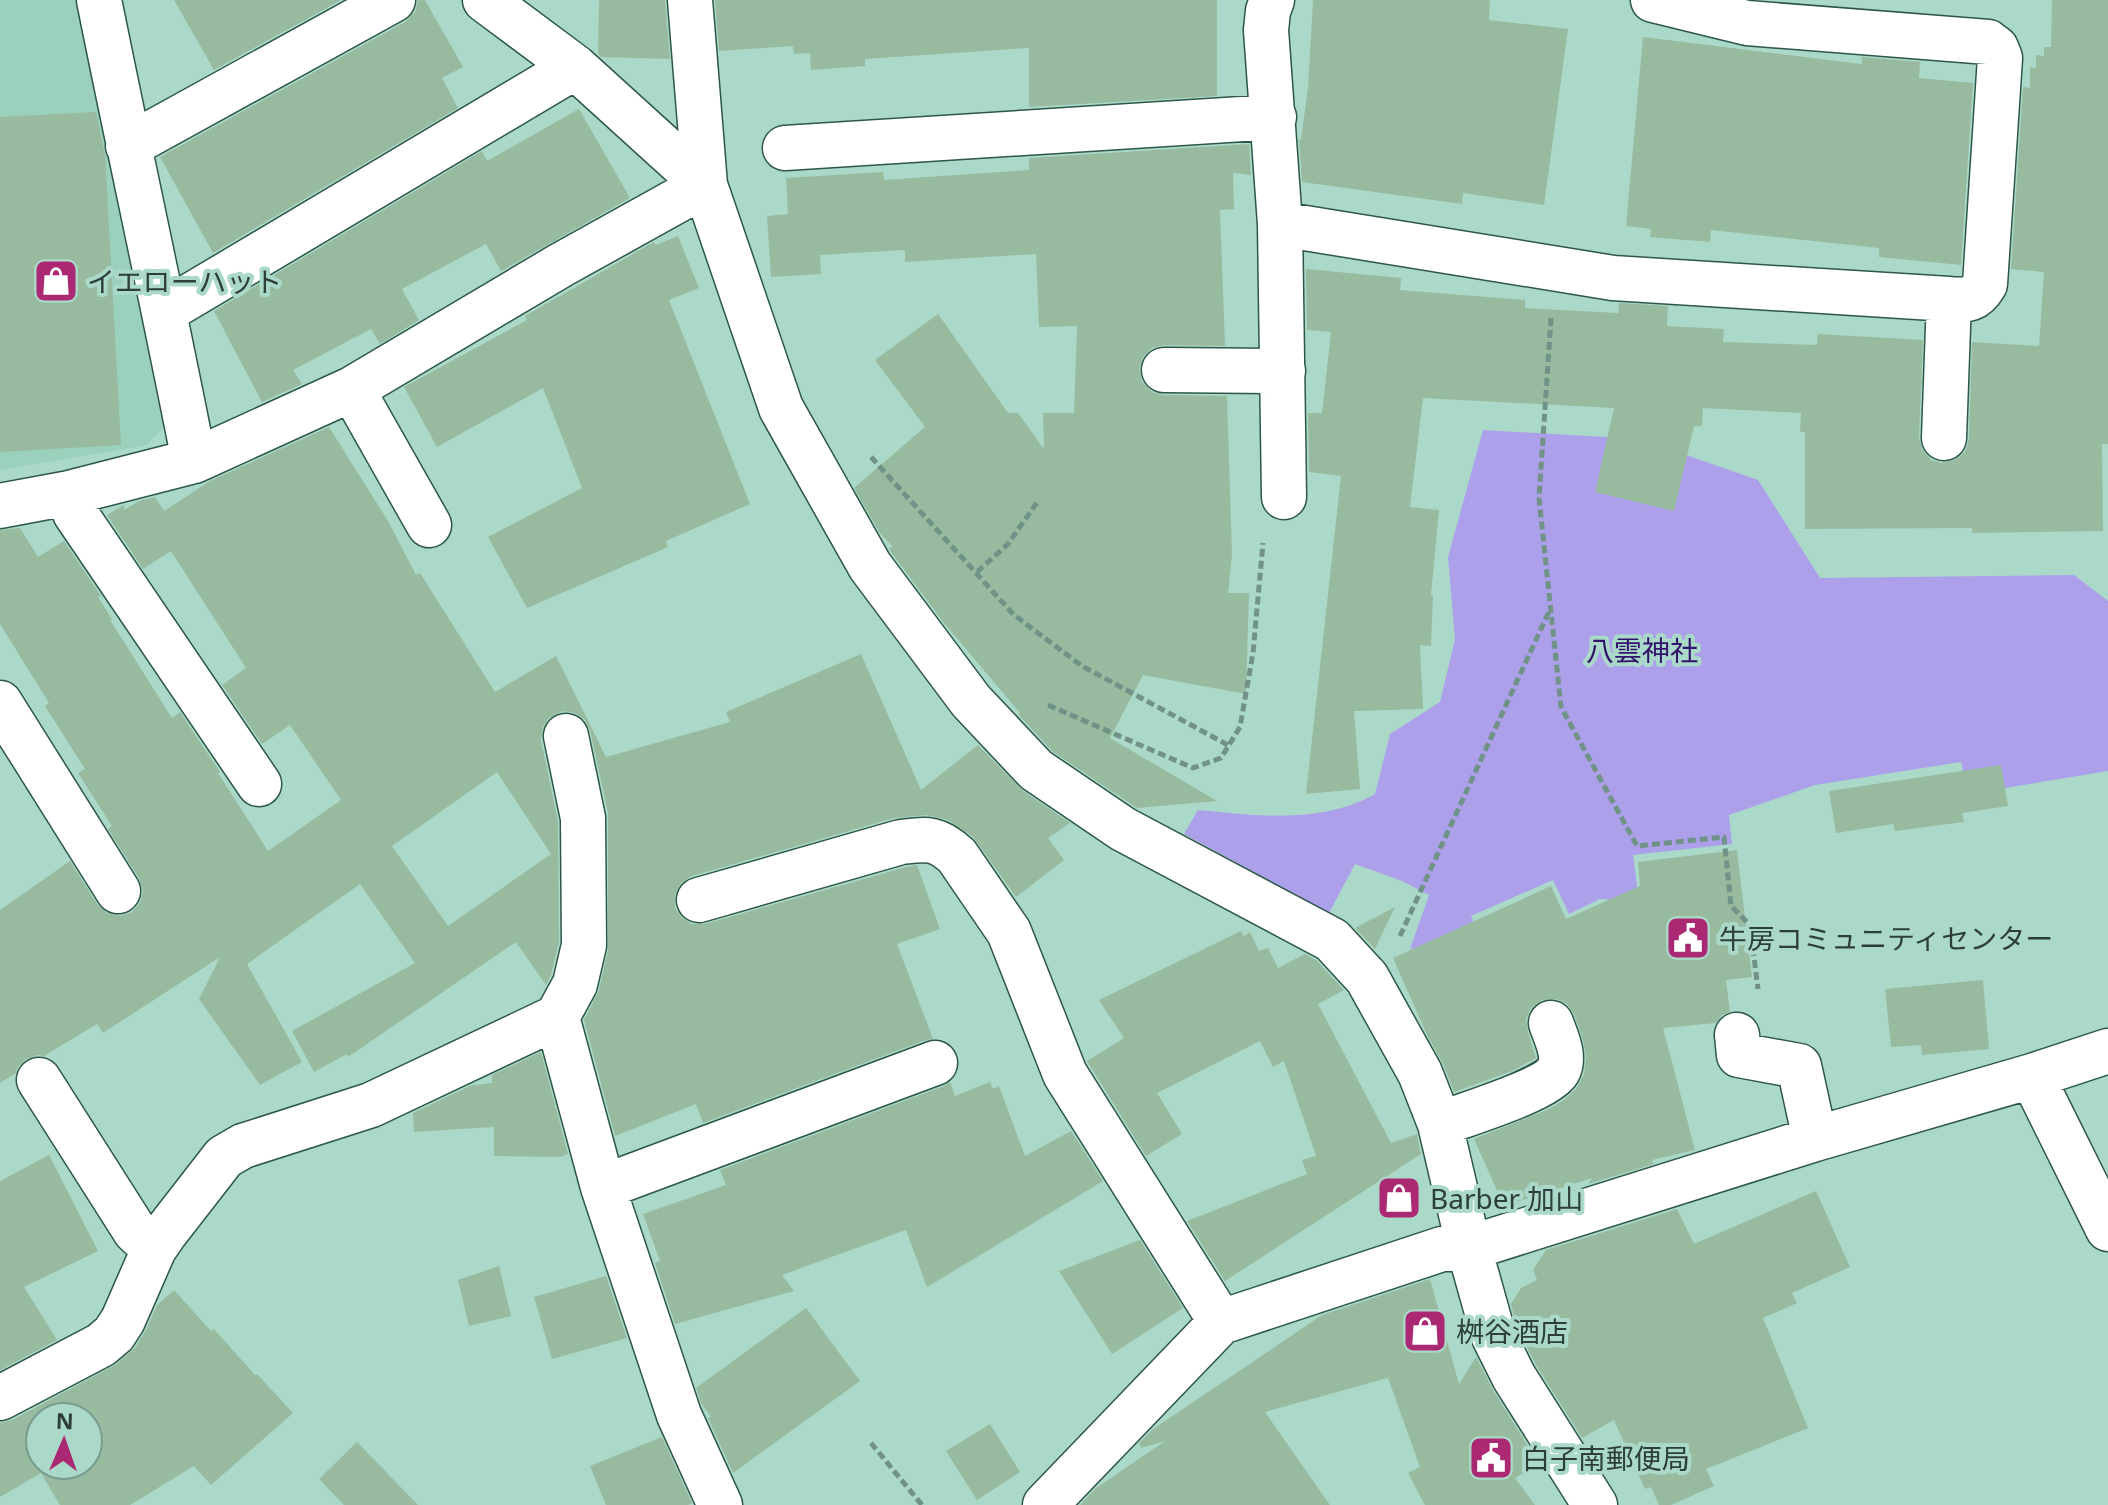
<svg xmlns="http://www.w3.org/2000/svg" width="2108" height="1505" font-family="'Noto Sans','Noto Sans JP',sans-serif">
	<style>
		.built { fill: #9ad0bc }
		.green { fill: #aca0eb }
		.building { fill: #98ba9e; fill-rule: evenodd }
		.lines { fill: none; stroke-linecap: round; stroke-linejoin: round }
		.minor-casing { stroke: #2c5749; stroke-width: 47 }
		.path { stroke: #719287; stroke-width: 5; stroke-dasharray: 8 4; stroke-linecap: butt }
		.minor { stroke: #fff; stroke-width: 44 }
		.labels { text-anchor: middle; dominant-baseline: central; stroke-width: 8; stroke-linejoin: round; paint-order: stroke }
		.poi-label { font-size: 28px; fill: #2c3f38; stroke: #abd9c9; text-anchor: start }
		.park-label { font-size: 28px; fill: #31136c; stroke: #abd9c9 }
	</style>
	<rect width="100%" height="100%" fill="#abd9c9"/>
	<path class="built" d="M0,0h83l91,415 -27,30 -147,25z"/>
	<path class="green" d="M1483,430l157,9 118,41 62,98 254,-3 34,26v170l-140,23 -7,-32 -146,23 -86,30 3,29 -99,11 6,46 -39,-2 -31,15 -16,-34 -82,36 8,20 -69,13 19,-54 -27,-14 -47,-17 -26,49 -145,-79 14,-24c58,6 124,14 177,-16l15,-60 50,-32 15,-63 -7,-82z"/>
	<path class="building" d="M174,0h167l-127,70z
		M418,0h7l38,67 -21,11 16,30 -245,145 -53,-96 245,-135 10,-10z
		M599,0h66l5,59 -69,-2 -3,-3z
		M715,0h502v96l-188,11v-59l-164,11v7l-54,4 -1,-17 -16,1 -1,-8 -74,5z
		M1313,0h177l-1,20 79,9 -24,176 -81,-12 -1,11 -160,-22 -3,-42h2l7,-52z
		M2052,0h56v444h-6l1,87 -131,2v-5l-167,1v-97h-5l1,-19 -98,-5 -1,18h-8l-20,85 -79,-19 19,-84 -191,-10 -13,109 29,3 -8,85h2l-2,51 -11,-1 3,64 -69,2 6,78 -54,5 35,-318 -32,-4 -1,-59h14l9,-81 -24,-2 -1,-61 95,9 -1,12 125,10v8l93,5 1,-10 49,3 -1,20 57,3 -1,13 94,3 1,-11 105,6 -4,97 3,12 9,11 11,3 13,-3 10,-8 4,-13 3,-97 67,4 5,-74 -33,-3 12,-182 7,1v-21l6,1v-13l8,1v-9h7z
		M1643,37l219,27v-7l58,5 -1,16 54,5 -12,182 -82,-8v-9l-168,-18 -1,12 -60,-5 1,-8 -25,-3z
		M579,109l51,89 -129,73 -15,-27 -84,45 17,31 -39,24 -9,-15 -78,41 9,14 -40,18 -48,-91 268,-160 5,10z
		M96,112l9,43 16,290 -121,7v-335z
		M1249,144l2,31 -18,-2 1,36 -14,1 5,136 -61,-1 -12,3 -9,9 -4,12 3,13 10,10 12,3 63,1 5,159 -4,38h21l-3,101 -103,-19 -33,63 107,63 -80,7 -85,-57 -34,-37 2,-1 -76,-90 -53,-71 -2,-3 3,-3 -13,-14 -25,-44 71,-61 -50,-67 63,-46 70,99h10l26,36 -1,-36h31l3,-87 -38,1 -3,-73 -131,8v-12l-85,5 1,19 -50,3 -4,-61 21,-2 -2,-36 97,-6 1,8 145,-10v-12z
		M678,236l21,52 -30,12 81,204 -84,37 2,6 -141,61 -39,-71 94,-49 -39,-100 -106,59 -33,-60 123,-67 -2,-4 129,-74 2,3z
		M329,427l59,94 28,54 4,-2 75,119 61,-36 50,101 124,-35 -4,-10 135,-58 60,136 57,-45 44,45 48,33 -22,15 16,22 -48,37 -43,-60 -25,-17 -21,-5 -33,3 -202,58 -11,7 -6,12v13l7,10 10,6h13l201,-57 11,-2 23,64 -43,15 36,95 -7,1 -223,83 -7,-19 -81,32 -31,-116 15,-30 9,-40v-137l-18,-83 -5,-10 -10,-7 -13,-2 -13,7 -6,9 -2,13 17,81 1,121 -8,33 -5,10 -30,-43 -168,115 -1,-3 -33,18 -22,-41 123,-68 -55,-79 -113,80 55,98 -42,23 -61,-86 21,-42 -117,76 -6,-9 -53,32 -7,-1 -11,4 -9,9 -1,5 -16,10v-173l70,-49 27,43 10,9 13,3 12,-4 8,-9 3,-12 -4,-13 -31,-49 4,-3 -34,-53 7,-4 -40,-63 4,-3 -49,-79v-94l20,-2 18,29 26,-16 37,55 -3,1 14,22 -2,1 62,98 8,-6 40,60 -2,1 50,78 73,-51 -51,-75 -28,19 -40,-59 24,-17 -75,-117 -28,18 -36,-54 17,-10v5l15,-9 16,-4 9,14 46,-30zM497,772l54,82 -103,72 -56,-80z
		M2001,765l7,41 -46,7 2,9 -69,9 -2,-7 -57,9 -7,-42z
		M1737,850l15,127 -26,3 4,32 -8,3 -6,8 -53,5 32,122 -43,10 2,4 -66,20 4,-6 -88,28 -30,-67 75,-30 15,-9 12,-11 8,-15 2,-16 -3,-18 -9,-26 -7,-10 -11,-5 -14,1 -11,8 -5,12 2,12 8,26 -24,13 -58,21 -11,-28 -16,-29 -34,-77 158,-72 15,33 74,-33 -2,-24z
		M1395,907l-20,42 -20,-21z
		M1241,931l3,5 6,-4 9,19 9,-3 10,20 27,-14 11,6 28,30 -26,14 73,139 26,-9 4,20 -196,127 -38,-60 120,-47 -5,-14 14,-4 -32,-95 -11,6 -13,-26 -103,52 25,41 -36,22 -59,-95 37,-23 -25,-38z
		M1983,980l6,69 -67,6 -1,-10 -30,2 -6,-58z
		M541,1052l27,102 -8,3 -66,-1v-29l-80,5 -1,-19 59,-28 20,-2v-8z
		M950,1082l5,14 35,-14 3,7 6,-3 26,70 46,-25 32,50 -176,106 -21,-57 -124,45 12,16 -119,33 -20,-61 5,-2 -17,-47 83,-29 -6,-15 224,-84z
		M49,1155l49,96 -74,36 33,53 -57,30v-189z
		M1816,1191l34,76 -58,26 5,10 -34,15 45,110 -102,41 8,17 -43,19h-12l-8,-18 -6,2 -31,-69 -32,18 -46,-73 -19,-37 -6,-24 10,-16 16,-8 -4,-10 13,-20 131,-41 17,35z
		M1140,1240l43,68 -71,46 -53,-83z
		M499,1266l12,50 -42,10 -11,-46z
		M606,1276l21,62 -75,21 -18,-62z
		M1430,1279l29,105 17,-27 17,33 46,74 -24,14 20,27h-110l-17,-32 12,-6 -32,-89 -123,34 65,93h-250l16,-17 69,-47 -24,7 -2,-5 13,-13 170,-115z
		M174,1290l37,41 3,-2 41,46 2,-1 36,39 -82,72 -17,-19 -64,39h-70l-19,-32 -41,24v-74l12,-3 105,-56 18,-16 11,-18 11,-25zM40,1417h48v48h-48z
		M806,1308l54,73 -127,92 -25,-55 3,-1 -10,-14 -5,-15z
		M990,1424l30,48 -43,28 -31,-49z
		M662,1437l30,66 -4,2h-82l-16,-39z
		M357,1442l31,32 30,31h-74l-25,-26z"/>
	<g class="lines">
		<g class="minor-casing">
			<path id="minor" d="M485,0l90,67 130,118
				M690,0l15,185 76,223 89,158 101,135 65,69 87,59 209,111 35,38 53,95 20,51 29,124 25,89 20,40 81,128
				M1272,0l-4,11 -2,19 14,194 4,273
				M128,146l265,-146
				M785,148l489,-31
				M1280,224l333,54 336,21c19,1 26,2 36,-15l15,-226 -4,-10 -8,-6 -241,-19 -94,-23
				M165,311l410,-244
				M1164,370l119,1
				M352,389l77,136
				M1944,438l5,-139
				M194,461l158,-72 209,-124 144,-80
				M69,493l6,20 184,271
				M0,506l69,-13 125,-32c-30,-154 -64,-307 -95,-461
				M0,703l118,188
				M566,736l17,82 1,127 -9,39 -18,33 46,170 76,228 41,90
				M699,900l202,-58c26,-3 36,-5 56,14l52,76 56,142 156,248
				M1737,1035l2,20 60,11 16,73
				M2032,1076l76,153
				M39,1080l96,151 19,18
				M1440,1124c23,-9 107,-34 118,-53 8,-14 -2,-34 -7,-48
				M603,1187l332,-124
				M0,1398l101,-53 13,-11 9,-14 31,-71 11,-16 59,-76 19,-11 128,-41 186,-88
				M1045,1505l176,-183 221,-73 27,-1 346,-109 217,-63 76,-25"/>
		</g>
		<path class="path" d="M1551,318l-12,180 22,209 76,139 87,-9 7,69 19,19 8,64
			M871,457l143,158 68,51 146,79
			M977,572l31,-28 30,-43
			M1048,705l145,63 28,-10 19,-31 13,-74 10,-110
			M1400,936l151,-329
			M871,1443l51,62"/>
		<use href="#minor" class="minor"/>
	</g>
	<defs>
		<g id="shop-square" transform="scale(2.3)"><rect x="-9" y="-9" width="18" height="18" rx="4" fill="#ab2872" stroke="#abd9c9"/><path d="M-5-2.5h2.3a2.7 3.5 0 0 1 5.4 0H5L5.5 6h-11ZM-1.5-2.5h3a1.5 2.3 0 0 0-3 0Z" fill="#fff"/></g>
		<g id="civic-square" transform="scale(2.3)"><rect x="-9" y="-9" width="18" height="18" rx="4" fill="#ab2872" stroke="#abd9c9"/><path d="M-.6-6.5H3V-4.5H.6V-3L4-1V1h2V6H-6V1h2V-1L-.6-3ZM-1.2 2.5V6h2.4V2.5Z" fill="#fff"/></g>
	</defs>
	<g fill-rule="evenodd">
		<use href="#shop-square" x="56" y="281"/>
		<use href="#civic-square" x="1688" y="938"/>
		<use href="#shop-square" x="1399" y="1198"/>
		<use href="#shop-square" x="1425" y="1331"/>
		<use href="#civic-square" x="1491" y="1458"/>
	</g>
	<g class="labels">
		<g class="poi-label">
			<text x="87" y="281">イエローハット</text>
			<text x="1719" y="938">牛房コミュニティセンター</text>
			<text x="1430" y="1198">Barber 加山</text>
			<text x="1456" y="1331">桝谷酒店</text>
			<text x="1522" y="1458">白子南郵便局</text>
		</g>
		<g class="park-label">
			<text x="1642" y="650">八雲神社</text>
		</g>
	</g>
	<g transform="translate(64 1441) rotate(2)"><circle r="38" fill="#abd9c9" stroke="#789b8f" stroke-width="2"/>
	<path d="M0-6L14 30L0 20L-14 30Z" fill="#ab2872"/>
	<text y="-12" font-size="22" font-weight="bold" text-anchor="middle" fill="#2c3f38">N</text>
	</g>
</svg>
